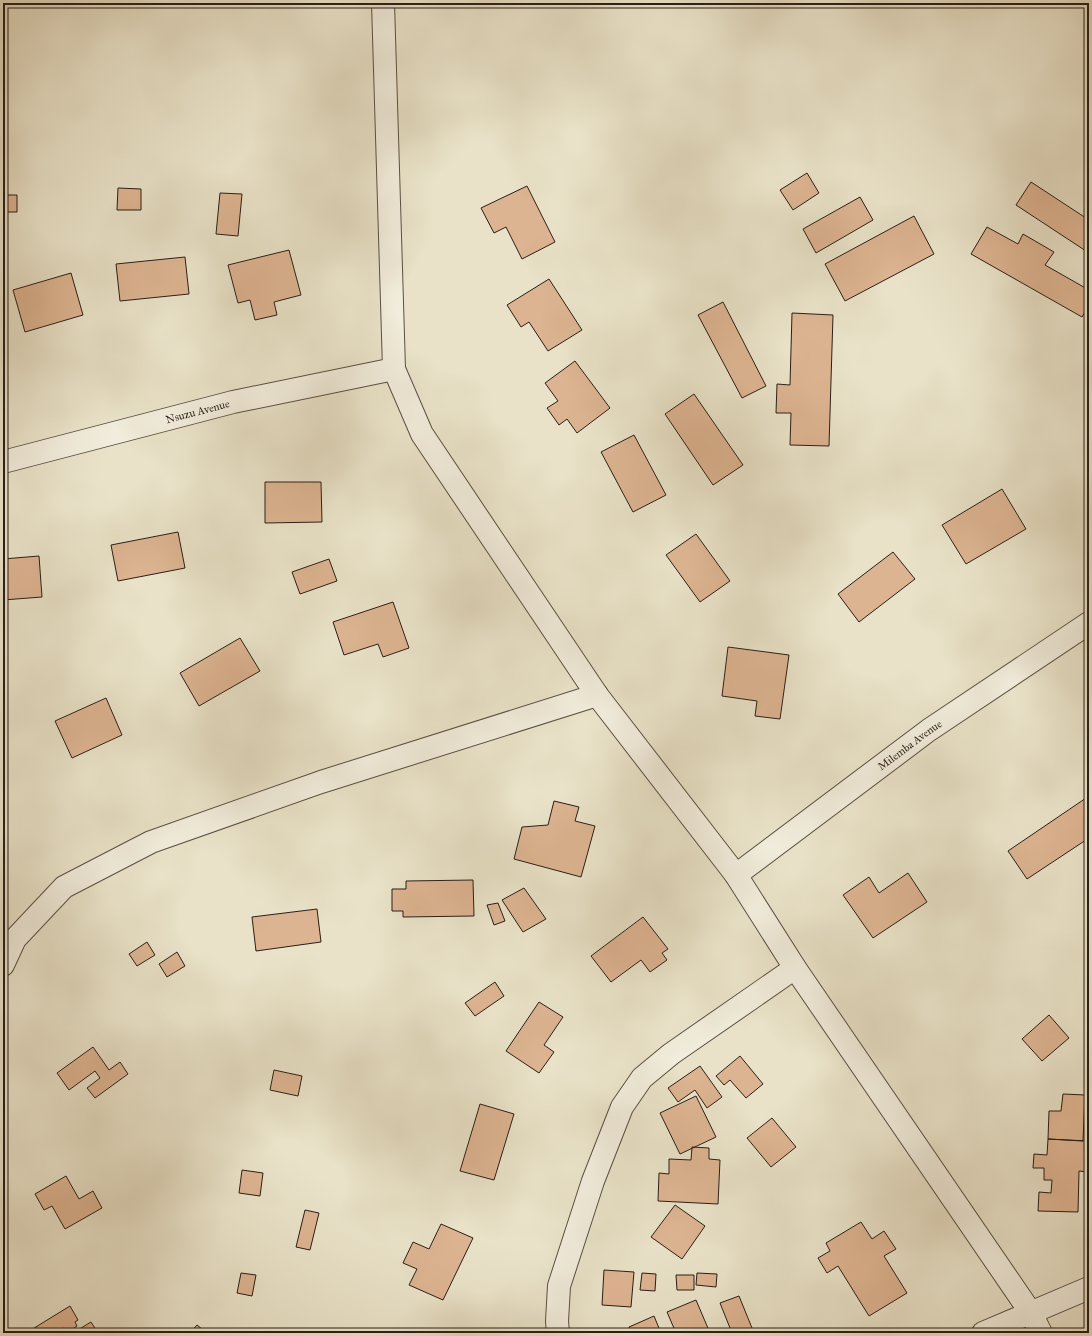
<svg xmlns="http://www.w3.org/2000/svg" width="1092" height="1336" font-family="'IM FELL Great Primer',serif">
	<style>
		.building { fill: #ddb491; stroke: #2a1e17 }
		.lines { fill: none; stroke-linecap: round; stroke-linejoin: round }
		.minor-casing { stroke: #5a4f43; stroke-width: 24 }
		.minor { stroke: #f1ecdb; stroke-width: 22 }
		.labels { text-anchor: middle; dominant-baseline: central; stroke-width: 3.5; stroke-linejoin: round; paint-order: stroke }
		.street-label { font-size: 11px; fill: #2a1e17; stroke: #f1ecdb }
	</style>
	<rect width="100%" height="100%" fill="#e9e2c8"/>
	<filter id="stains"><feTurbulence type="fractalNoise" baseFrequency=".005" numOctaves="4"/><feColorMatrix values="0 0 0 0 .2 0 0 0 0 .09 0 0 0 0 .02 0 0 0 .5 -.17"/></filter>
	<radialGradient id="worn" r=".72"><stop offset=".6" stop-color="#630" stop-opacity="0"/><stop offset="1" stop-color="#630" stop-opacity=".3"/></radialGradient>
	<path class="building" d="M807,173l12,20 -26,17 -13,-20z
		M1031,182l58,38v33l-73,-48z
		M527,186l28,56 -33,17 -16,-32 -12,6 -13,-25z
		M118,188l23,1v21h-24z
		M220,193l22,1 -4,42 -22,-2z
		M3,195h14v17h-14z
		M860,197l13,23 -57,33 -13,-24z
		M914,216l20,38 -89,47 -20,-37z
		M987,227l31,17 5,-10 31,18 -9,13 44,25v15l-7,12 -111,-63z
		M289,250l12,45 -27,7 3,13 -22,5 -5,-20 -12,3 -10,-38z
		M185,257l4,37 -69,7 -4,-37z
		M71,273l12,42 -58,17 -12,-42z
		M549,279l33,51 -34,21 -19,-29 -8,5 -14,-22z
		M723,302l43,84 -24,12 -44,-83z
		M792,313l41,2 -4,131 -39,-1 1,-32h-15l1,-29 13,1z
		M575,361l35,47 -33,25 -10,-14 -8,6 -12,-17 11,-7 -13,-18z
		M694,394l49,71 -30,20 -48,-71z
		M634,435l32,60 -33,17 -32,-60z
		M265,482h56l1,40 -57,1z
		M1002,489l24,40 -60,35 -24,-39z
		M178,532l7,36 -67,13 -7,-36z
		M696,534l34,47 -30,21 -34,-47z
		M893,552l22,27 -56,43 -21,-28z
		M39,556l3,41 -39,3v-41z
		M329,559l8,22 -37,13 -8,-22z
		M393,602l16,46 -26,9 -5,-13 -34,11 -11,-33z
		M240,638l20,33 -61,35 -19,-33z
		M728,647l61,8 -9,64 -25,-3 2,-15 -35,-5z
		M106,698l16,37 -50,23 -17,-37z
		M1089,796v42l-62,41 -19,-28z
		M554,801l25,6 -4,14 20,5 -14,51 -67,-18 8,-32 26,-2z
		M908,873l19,29 -54,36 -30,-43 26,-18 10,16z
		M473,880l1,36 -71,1v-6h-11v-22h14v-8z
		M524,888l22,31 -23,13 -21,-32z
		M498,903l7,18 -11,4 -7,-20z
		M317,909l4,33 -65,9 -4,-34z
		M643,917l25,32 -6,4 5,7 -17,12 -9,-12 -30,22 -20,-26z
		M147,942l8,13 -18,11 -8,-12z
		M177,952l8,14 -18,11 -8,-13z
		M495,982l9,14 -29,20 -10,-13z
		M539,1002l24,15 -19,28 10,7 -15,21 -33,-22z
		M1049,1015l20,23 -27,23 -20,-22z
		M93,1047l16,23 11,-8 8,12 -33,24 -8,-10 13,-10 -5,-7 -26,19 -12,-17z
		M740,1056l23,28 -17,14 -16,-18 -6,5 -8,-9z
		M700,1066l22,31 -15,11 -12,-18 -17,12 -10,-14z
		M274,1070l28,6 -4,20 -28,-6z
		M1063,1094l22,1 -2,46 -35,-2 1,-28h12z
		M696,1096l20,41 -36,17 -20,-41z
		M480,1104l34,10 -20,66 -34,-9z
		M772,1118l24,29 -25,20 -24,-29z
		M1048,1139l40,2 -1,31 -8,-1 -1,41 -40,-1 1,-19 12,1 1,-13h-8v-12h-11l1,-14 13,1z
		M692,1147l17,1v11l11,1 -2,44 -60,-3 1,-28 10,1v-15l22,1z
		M242,1170l21,3 -3,23 -21,-3z
		M66,1176l13,23 14,-8 9,17 -37,21 -13,-23 -8,4 -9,-16z
		M675,1205l30,21 -23,33 -31,-22z
		M305,1210l14,3 -9,37 -14,-3z
		M861,1222l11,17 12,-8 12,18 -12,7 23,37 -38,23 -31,-50 -11,7 -9,-15 12,-7 -4,-8z
		M441,1224l32,14 -30,62 -34,-15 8,-16 -14,-6 10,-21 16,7z
		M604,1270l30,2 -3,35 -29,-2z
		M241,1273l15,2 -4,21 -15,-3z
		M642,1273l14,1 -1,17 -15,-1z
		M697,1273l20,1 -1,13 -20,-2z
		M676,1275h18v15h-17z
		M739,1296l15,37h-22l-12,-30z
		M696,1300l14,33h-34l-9,-21z
		M70,1306l8,14 -3,2 2,4 -10,7 -3,-5 -8,5h-30z
		M654,1316l7,17h-30l-2,-6z
		M91,1322l7,11h-25z
		M197,1325l10,8h-17z"/>
	<g class="lines">
		<g class="minor-casing">
			<g id="minor">
				<path d="M383,3l11,366 28,65 175,261 139,180 59,93 236,345 10,20"/>
				<path id="s1" d="M3,462l230,-60 161,-33"/>
				<path id="s2" d="M736,875l193,-145 160,-107"/>
				<path d="M3,965l12,-26 49,-52 87,-45 170,-60 276,-87"/>
				<path d="M558,1333l-1,-12 2,-35 34,-105 29,-74 20,-29 29,-24 124,-86"/>
				<path d="M983,1333l106,-45"/>
			</g>
		</g>
		<use href="#minor" class="minor"/>
	</g>
	<g class="labels">
		<g class="street-label">
			<text stroke="none"><textPath href="#s1" startOffset="201">Nsuzu Avenue</textPath></text>
			<text stroke="none"><textPath href="#s2" startOffset="217">Milemba Avenue</textPath></text>
		</g>
	</g>
	<rect width="1092" height="1336" fill="none" stroke="#e9e2c8" stroke-width="16"/>
	<rect x="4" y="4" width="1084" height="1328" fill="none" stroke="#2a1e17" stroke-width="2"/>
	<rect x="8" y="8" width="1076" height="1320" fill="none" stroke="#2a1e17"/>
	<rect width="100%" height="100%" filter="url(#stains)"/>
	<rect width="100%" height="100%" fill="url(#worn)"/>
</svg>
